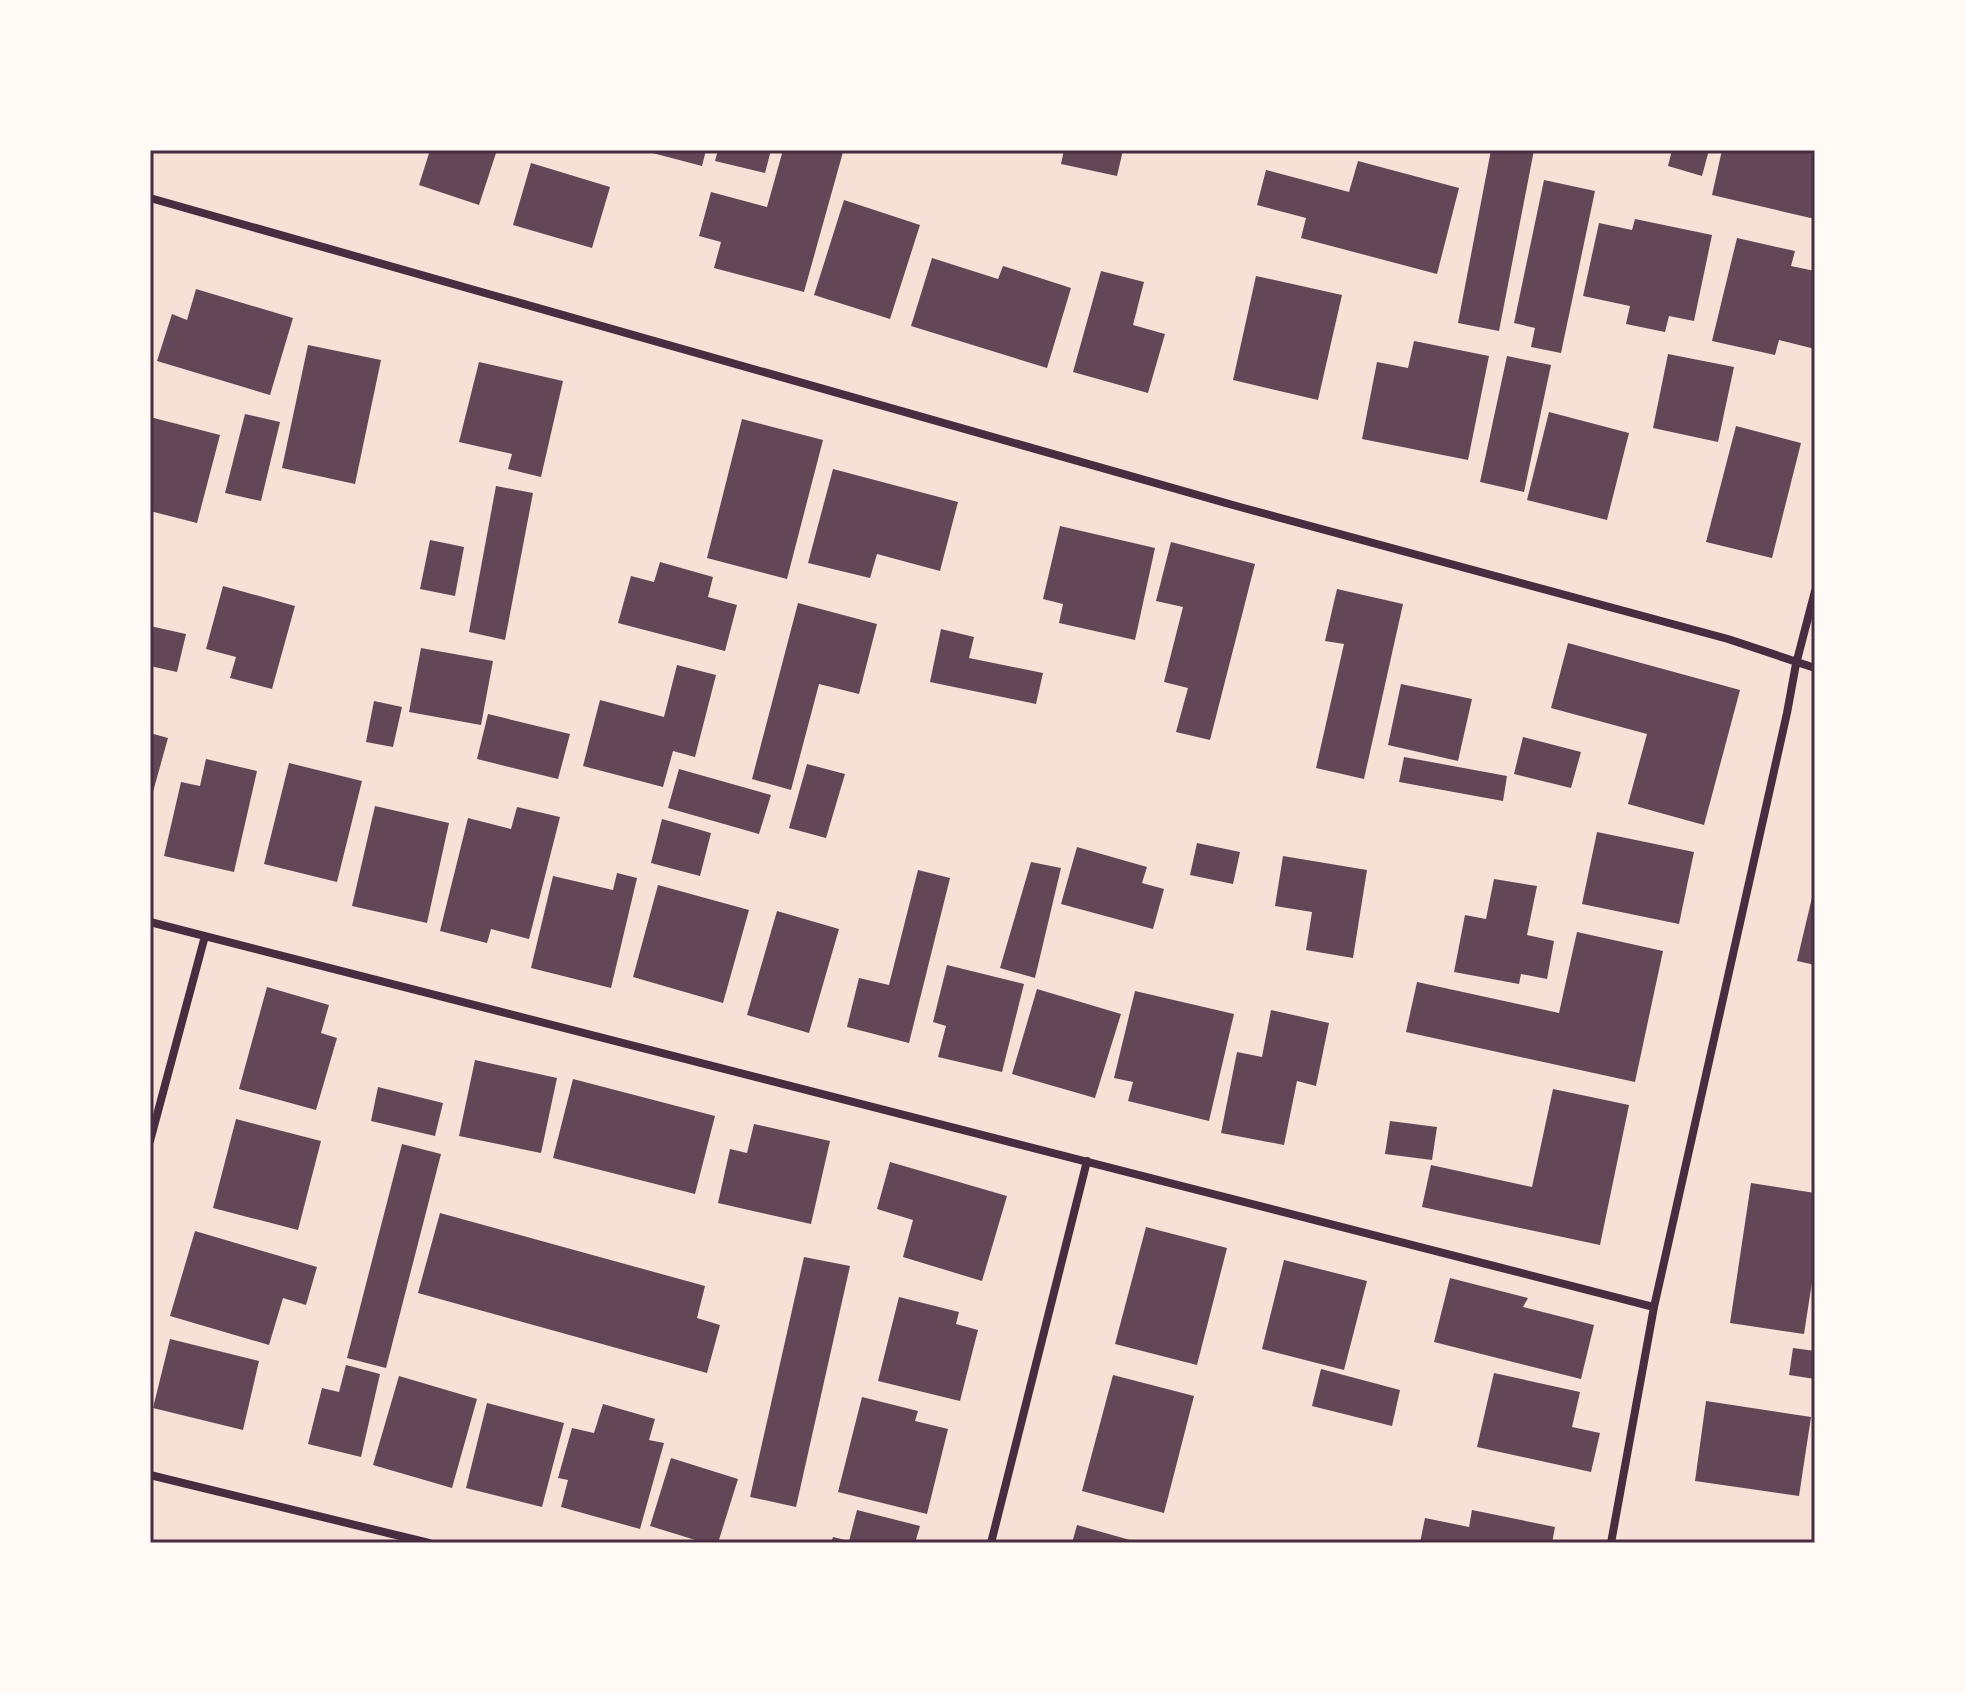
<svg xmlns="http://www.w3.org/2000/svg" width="1965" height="1693" font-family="'Times New Roman',serif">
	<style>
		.building { fill: #644757 }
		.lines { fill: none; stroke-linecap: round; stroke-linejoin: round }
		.minor { stroke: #4a2c40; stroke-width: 8 }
		.neatline { fill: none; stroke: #4a2c40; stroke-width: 3 }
	</style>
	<rect width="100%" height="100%" fill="#f7e1d7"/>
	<path class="building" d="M430,150h67l-18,55 -60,-20z
		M641,150h65l-4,16z
		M718,150h53l-6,23 -50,-12z
		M783,150l60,2 -39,140 -90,-24 7,-26 -22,-6 12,-44 56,15z
		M1064,150h59l-6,26 -56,-12z
		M1491,150h43l-35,181 -41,-8z
		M1672,150h37l-7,26 -34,-10z
		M1722,150h93v69l-103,-24z
		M1358,161l101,27 -22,86 -136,-36 5,-20 -49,-13 9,-35 83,22z
		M531,163l79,24 -18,61 -79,-23z
		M1544,180l51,11 -34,162 -30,-6 4,-19 -21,-5z
		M844,200l76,25 -30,94 -76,-24z
		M1635,219l77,16 -18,86 -25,-5 -4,16 -39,-8 4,-18 -47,-10 16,-73 33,7z
		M1737,238l58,13 -4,15 24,5v78l-36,-9 -4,15 -63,-14z
		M932,258l66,21 5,-13 68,22 -24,80 -136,-42z
		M1101,271l43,11 -11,43 32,9 -17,59 -75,-21z
		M1256,276l86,19 -24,105 -85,-20z
		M196,289l97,29 -23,77 -113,-34 15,-47 15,6z
		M1414,341l75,15 -21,104 -106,-21 15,-77 31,6z
		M308,345l73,15 -26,124 -73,-16z
		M1668,354l66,13 -16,75 -65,-14z
		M1507,356l44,9 -27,127 -44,-10z
		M479,362l84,19 -22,96 -33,-8 4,-15 -53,-12z
		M1549,412l80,21 -22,87 -80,-20z
		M245,414l35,8 -19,79 -36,-8z
		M150,417l70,18 -23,88 -47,-12z
		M742,419l81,21 -36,139 -80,-21z
		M1736,426l65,17 -29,115 -66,-16z
		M833,469l125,33 -18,69 -63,-17 -7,24 -62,-15z
		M496,486l37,7 -28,147 -36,-8z
		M1060,526l95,22 -20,92 -76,-17 4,-19 -20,-5z
		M430,540l34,7 -9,49 -35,-7z
		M1171,542l84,22 -45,176 -34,-8 12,-44 -24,-6 19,-75 -27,-6z
		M660,562l53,15 -5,20 29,8 -12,46 -107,-28 13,-47 23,6z
		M223,586l72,20 -23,83 -42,-11 6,-21 -30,-8z
		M1337,589l66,15 -39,175 -48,-11 28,-124 -19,-3z
		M798,603l79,21 -18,70 -40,-10 -28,106 -39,-11z
		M150,626l36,8 -9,38 -27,-6z
		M941,629l33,8 -5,21 74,15 -7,31 -106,-22z
		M1568,643l172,47 -36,135 -76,-21 19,-70 -96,-26z
		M421,648l72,13 -12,64 -72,-13z
		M677,665l39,10 -21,82 -22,-6 -10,36 -80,-21 17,-66 64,17z
		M1401,684l71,15 -14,62 -70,-16z
		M374,701l28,6 -9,40 -27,-5z
		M488,714l82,20 -12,45 -81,-20z
		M150,733l18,5 -17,61h-1z
		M1523,737l58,15 -10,36 -57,-14z
		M1404,757l103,19 -4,25 -104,-19z
		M206,759l51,12 -23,101 -70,-16 17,-74 19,4z
		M289,763l73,18 -25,101 -73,-18z
		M807,764l38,10 -19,64 -37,-10z
		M679,769l92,26 -12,39 -91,-26z
		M375,806l74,17 -22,100 -75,-17z
		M517,807l43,10 -31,122 -38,-10 -4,14 -47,-12 28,-113 43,11z
		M662,819l49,14 -11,43 -49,-13z
		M1597,832l97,20 -15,72 -97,-20z
		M1197,843l43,9 -7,32 -43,-9z
		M1077,847l70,20 -5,16 22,6 -11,40 -92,-25z
		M1283,856l84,14 -14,88 -47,-8 6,-38 -37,-6z
		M1031,862l30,6 -26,110 -35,-10z
		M918,870l32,8 -41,165 -62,-16 12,-49 30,7z
		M617,873l20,5 -26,110 -80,-20 22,-92 60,14z
		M1494,879l43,7 -10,49 27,6 -7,38 -26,-5 -2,10 -65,-12 11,-57 21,4z
		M658,885l91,25 -26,93 -90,-26z
		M1814,889h1v76l-18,-4z
		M777,911l62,18 -30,104 -62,-18z
		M1577,932l86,19 -28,131 -229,-50 11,-50 142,31z
		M947,965l77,19 -22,88 -64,-15 8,-31 -13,-4z
		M267,987l62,18 -8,28 16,5 -21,72 -77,-21z
		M1037,989l84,25 -26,84 -83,-24z
		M1135,991l99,23 -25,107 -81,-20 5,-19 -19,-4z
		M1271,1010l58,13 -13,63 -19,-5 -13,64 -63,-12 16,-81 25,5z
		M475,1060l82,18 -16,75 -82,-17z
		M573,1079l142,37 -20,78 -142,-36z
		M378,1087l65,16 -8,33 -64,-15z
		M1553,1089l76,16 -29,140 -178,-38 9,-42 101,22z
		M236,1119l85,22 -23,89 -85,-22z
		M1390,1121l47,6 -5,33 -47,-6z
		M754,1124l76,17 -19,83 -93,-21 12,-54 17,4z
		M402,1144l39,10 -55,214 -39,-10z
		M890,1162l117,34 -25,85 -79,-24 10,-37 -36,-11z
		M1751,1183l64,10v70l-11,71 -74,-11z
		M440,1213l265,73 -8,32 23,7 -13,48 -289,-80z
		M1146,1227l81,21 -30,117 -82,-21z
		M195,1231l122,36 -11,38 -23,-7 -14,47 -99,-29z
		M804,1257l46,9 -54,241 -46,-10z
		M1284,1260l83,21 -23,89 -82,-21z
		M1450,1278l78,20 -5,9 71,18 -13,54 -147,-37z
		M899,1297l60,15 -3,12 22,6 -18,71 -82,-20z
		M170,1339l89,22 -16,69 -90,-22z
		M1793,1348l22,3v28l-26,-4z
		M346,1365l34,9 -19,83 -53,-13 14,-56 17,4z
		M1321,1369l79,21 -8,36 -80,-20z
		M1494,1373l86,19 -8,35 28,6 -9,39 -114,-25z
		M1113,1375l81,21 -30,117 -82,-22z
		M399,1376l78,23 -25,89 -79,-23z
		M862,1397l56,14 -3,10 33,8 -21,85 -89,-22z
		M1706,1401l105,16 -12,79 -104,-15z
		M487,1403l77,20 -22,84 -76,-19z
		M603,1404l52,15 -6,21 15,3 -24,86 -79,-22 7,-27 -10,-2 14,-50 22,5z
		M671,1458l67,21 -20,64h-13l-55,-17z
		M857,1510l63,16 -5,17h-84l2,-6 16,4z
		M1472,1510l83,17 -3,16h-132l5,-25 44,9z
		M1077,1525l60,17v1h-65z"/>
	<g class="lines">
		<path class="minor" d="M150,198l1090,309 488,132 87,29
			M150,922l1504,385
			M150,1141l55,-205
			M150,1475l279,68
			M991,1543l96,-382
			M1611,1543l43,-236 133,-594 9,-49 19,-73"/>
	</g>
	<rect width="1965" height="1693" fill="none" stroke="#fffaf5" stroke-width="304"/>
	<rect x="152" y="152" width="1661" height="1389" class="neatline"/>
</svg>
